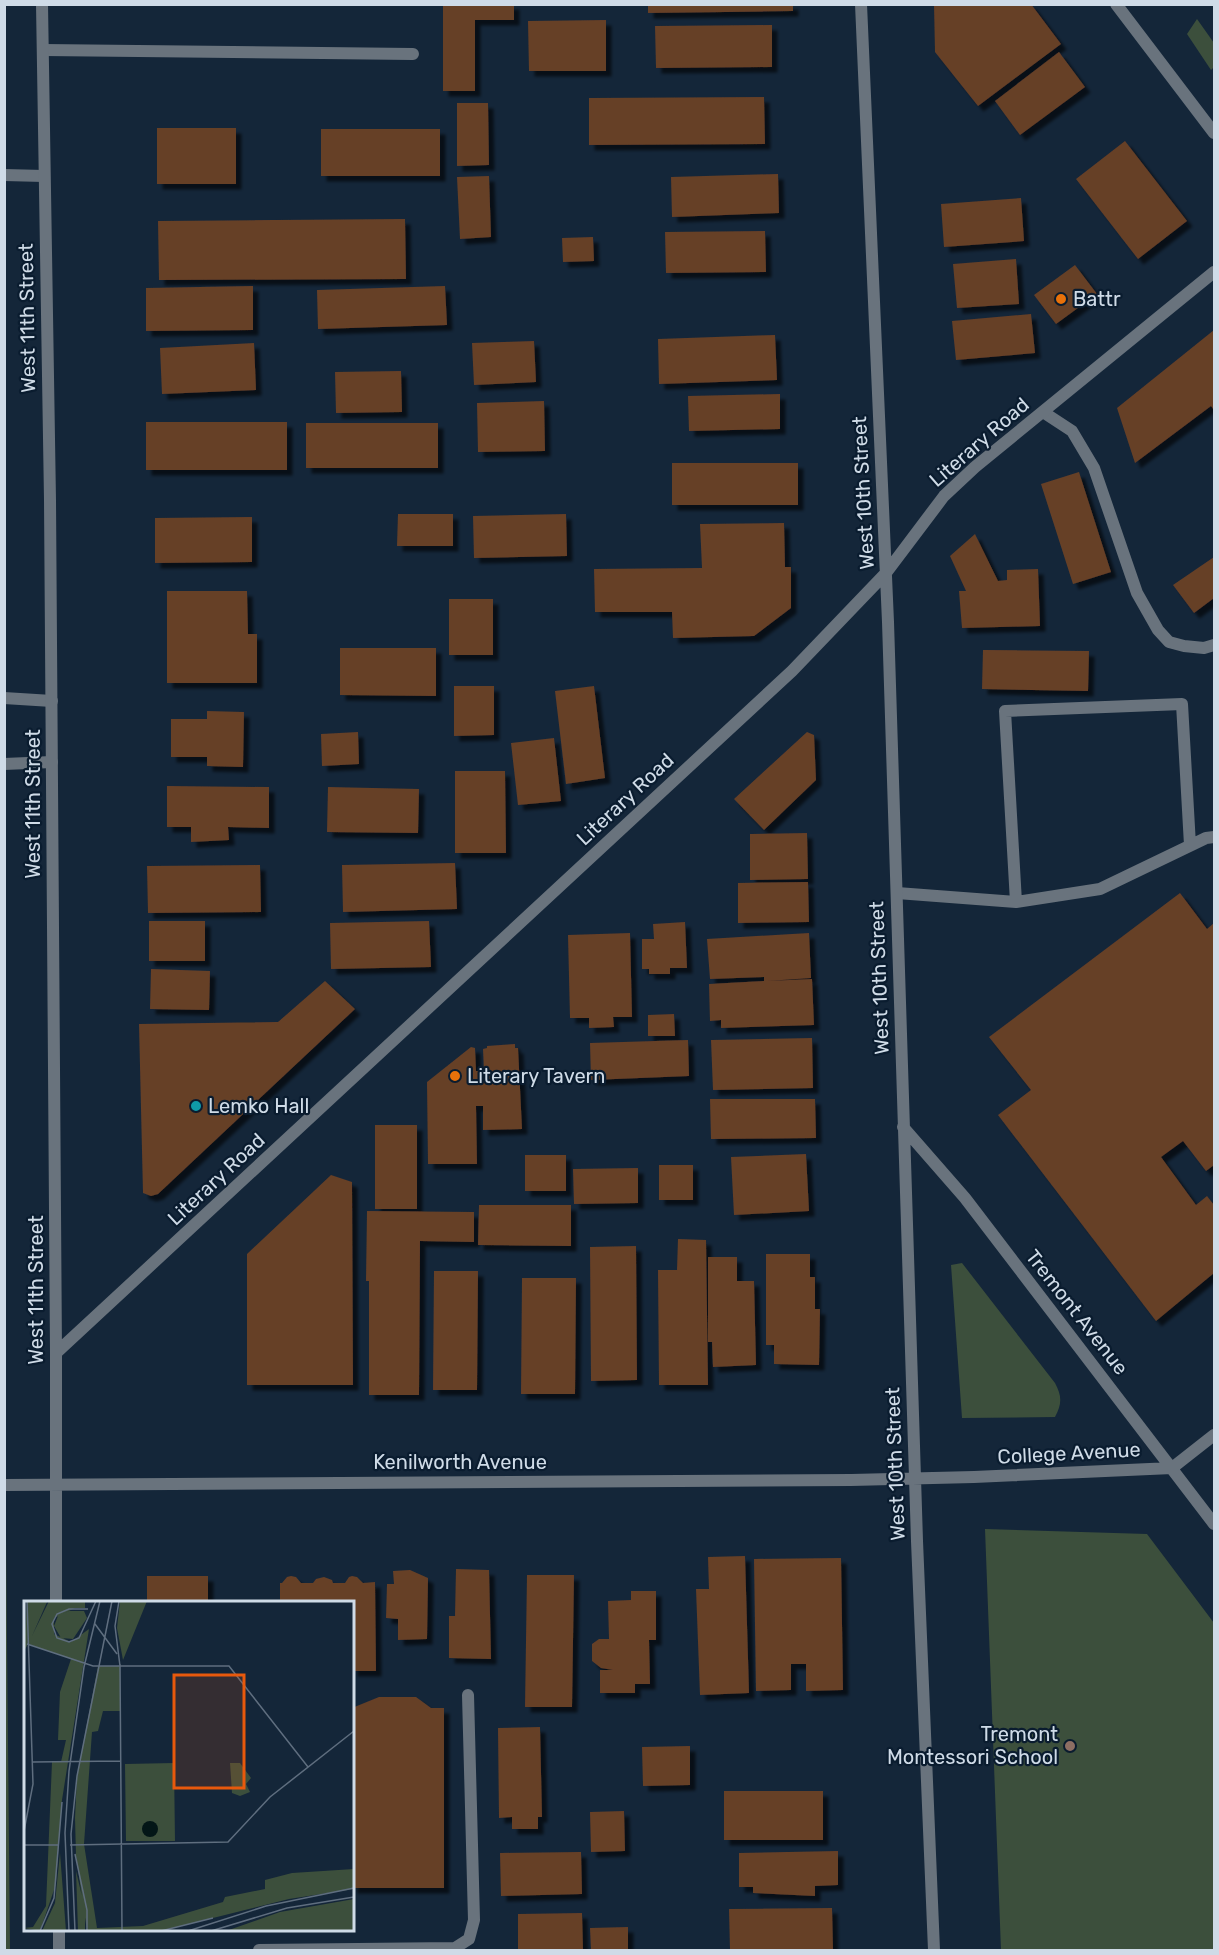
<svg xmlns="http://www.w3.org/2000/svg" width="1219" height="1955" font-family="Rubik,sans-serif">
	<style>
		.green { fill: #3c4f3c }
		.building { fill: #663f27; filter: url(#shadow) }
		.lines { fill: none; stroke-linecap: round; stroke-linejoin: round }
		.service { stroke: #69737d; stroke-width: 12 }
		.minor { stroke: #69737d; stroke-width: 12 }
		.tertiary { stroke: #69737d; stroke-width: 12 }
		.food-dot { fill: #e8710a; stroke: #0a1c2f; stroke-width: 2 }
		.culture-dot { fill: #0f9aa8; stroke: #0a1c2f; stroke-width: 2 }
		.education-dot { fill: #8d6e63; stroke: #0a1c2f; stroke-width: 2 }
		.labels { text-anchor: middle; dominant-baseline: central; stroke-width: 4.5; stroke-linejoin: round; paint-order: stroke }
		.poi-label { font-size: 20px; fill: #cfdbe7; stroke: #0a1c2f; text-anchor: start }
		.street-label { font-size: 20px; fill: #cfdbe7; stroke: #0a1c2f }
		.inset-road { fill: none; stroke: #5f6e7f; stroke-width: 1.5 }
		.view { fill: #e8590c; fill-opacity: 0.15; stroke: #e8590c; stroke-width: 3 }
		.inset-edge { fill: none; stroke: #cfdbe7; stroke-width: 3 }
	</style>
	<defs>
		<filter id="shadow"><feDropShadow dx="5.5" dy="5.5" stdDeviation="1.5" flood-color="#0009"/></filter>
	</defs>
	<rect width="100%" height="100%" fill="#142639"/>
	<path class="green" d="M1197,19l17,24v24l-3,3 -24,-36z
		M962,1263l93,120c7,13 7,21 0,34l-93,1 -11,-153z
		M985,1529l162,5 67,89v327h-213z
		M4,1534h2l4,416h-6z"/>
	<path class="building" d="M443,4h71v16h-39v71h-32z
		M648,4h145v7l-145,2z
		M934,4h97l30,40 -83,62 -43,-54z
		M606,20v51h-77l-1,-50z
		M772,25v42l-116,1 -1,-42z
		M1059,52l26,35 -65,48 -25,-34z
		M764,97l1,47 -176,1v-47z
		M457,103h31l1,62 -32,1z
		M157,128h79v56h-79z
		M321,129h119v47h-119z
		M1125,141l62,80 -49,38 -62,-80z
		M778,174l1,39 -107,4 -1,-40z
		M489,176l2,61 -31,2 -3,-62z
		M1021,198l3,43 -80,6 -3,-43z
		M405,219l1,60 -247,1 -1,-59z
		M765,231l1,41 -100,1 -1,-41z
		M593,237l1,24 -31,1 -1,-24z
		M1016,259l3,45 -62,4 -4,-44z
		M1075,265l22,29 -41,30 -22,-29z
		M253,286v44l-107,1v-43z
		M445,286l2,39 -129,4 -1,-39z
		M1031,314l4,39 -79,7 -4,-39z
		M1214,330v80l-3,-4 -76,57 -18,-55z
		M775,335l2,45 -118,4 -1,-45z
		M534,341l2,41 -62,3 -2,-42z
		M254,343l2,47 -94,4 -2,-46z
		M401,371l1,41 -66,1 -1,-41z
		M780,394v35l-91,2 -1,-35z
		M544,401l1,50 -67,1 -1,-49z
		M146,422h141v48h-141z
		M306,423h132v45h-132z
		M672,463h126v42h-126z
		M1079,472l32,100 -38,12 -32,-100z
		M398,514h55v32h-56z
		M566,514l1,42 -93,2 -1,-42z
		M252,517v45l-97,1v-45z
		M784,523l1,44h6v41l-37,28 -81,2 -1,-26h-77l-1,-43 108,-1 -2,-44z
		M975,534l23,47 9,-1v-10l31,-1 2,57 -78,2 -3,-37h7l-16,-35z
		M1214,557v41l-20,15 -21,-28z
		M167,591h80l1,43h9v49h-90z
		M449,599h44v56h-44z
		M340,648h96v48l-96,-1z
		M983,650l106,1 -1,40 -106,-2z
		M454,686h40v49l-40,1z
		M594,686l11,92 -39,6 -11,-93z
		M207,711l37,1 -1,55 -36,-1v-9h-36v-38h36z
		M358,732l1,32 -37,2 -1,-32z
		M807,732l7,3 2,45 -52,50 -30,-31z
		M554,738l7,63 -43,4 -7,-62z
		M455,771h50l1,82h-51z
		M167,786l102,1v41l-41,-1 1,13 -38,2v-15h-24z
		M328,787l91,2 -1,44 -91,-1z
		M807,833l1,46 -58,1v-46z
		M455,863l2,46 -114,3 -1,-47z
		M260,865l1,47 -113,1 -1,-47z
		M808,882l1,40 -71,1v-40z
		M1180,893l27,36 7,-6v242l-8,6 -23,-30 -22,16 35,48 11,-9 7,9v68l-58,48 -158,-206 33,-25 -42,-53z
		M149,921h56v40h-56z
		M429,921l2,46 -100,2 -1,-46z
		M685,922l2,46h-17v6h-21v-5h-7v-30h12l-1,-15z
		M630,933l2,84h-19l1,10 -25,1v-10h-19l-2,-83z
		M809,933l2,45 -44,3 45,-2 2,46 -93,3v-8l-11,1 -1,-37 55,-3v-4l-54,2 -3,-40z
		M151,969l59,2 -1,39 -59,-1z
		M325,981l30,28 -197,185 -7,2 -8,-3 -4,-169 139,-2z
		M674,1014l1,22h-27v-21z
		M812,1038l1,50 -100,2 -2,-50z
		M688,1040l1,36 -98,4 -1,-37z
		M515,1044v4h3l4,81 -39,1v-24h-7l1,58h-49l-1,-82 44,-35 4,1 1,23h8l-1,-22 4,-1v-2z
		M710,1099h105l1,39 -105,1z
		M375,1125h42v84h-42z
		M806,1154l3,57 -75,4 -3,-58z
		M525,1155h41v36h-41z
		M659,1165h34v35h-34z
		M638,1168v35l-64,1 -1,-35z
		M331,1175l21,7 1,203h-106v-131z
		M479,1205h92v41l-93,-1z
		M367,1211l107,1v30l-54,-1 -1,154h-50v-114h-3z
		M678,1239l28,1 2,145h-49l-1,-115h19z
		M636,1246l1,134 -46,1 -1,-134z
		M766,1254h44v23h5v32h5l-1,56 -45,-1v-19h-8z
		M708,1257h29v24h17l2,84 -43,2 -1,-25h-4z
		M434,1271h44l-1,119h-44z
		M522,1278h54l-1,116h-54z
		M745,1556l4,137 -49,2 -4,-106h13l-1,-32z
		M841,1558l2,132 -37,1v-27h-15v26l-35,1 -2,-132z
		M456,1569l33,1 2,89 -42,-1v-42h6z
		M410,1570l18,8 -1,61 -29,1v-21l-12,-1 1,-34h7l-1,-13z
		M527,1575h47l-2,132h-47z
		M147,1576h61v26h-61z
		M291,1576l5,1 5,6h12l3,-4 8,-2 8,3 1,3h12l4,-6 3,-1 5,1 6,6 12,-1 1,89h-24v-69h-72v-19h2l5,-6z
		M631,1591h25v49h-7l1,44h-15v9h-35v-23h13l-12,-2 -9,-7v-17l7,-5h10l-1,-38 23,-1z
		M379,1697h37l15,11h13v180h-92v-180z
		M540,1727l2,90h-4v12h-26v-12l-13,1 -1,-90z
		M690,1746v39l-47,1 -1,-39z
		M724,1791h99v49h-99z
		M624,1811l1,40 -34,1 -1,-40z
		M838,1851v34l-23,1v10l-62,-3v-6h-14v-34z
		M581,1852l1,42 -81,2 -1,-43z
		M832,1908l1,42h-103l-1,-41z
		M582,1913l1,37h-65v-36z
		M628,1927v23h-37l-1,-22z"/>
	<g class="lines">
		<path class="service" d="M43,50l370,4
			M4,175l40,1
			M1043,412l29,19 22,37 43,125 21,37 11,12 15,4 20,2 10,-3
			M4,698l48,3
			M4,764l48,-2
			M897,893l119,9 84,-13 106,-51 8,-1
			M1016,902l-11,-191 177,-7 8,141
			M259,1950l196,-2 14,-9 5,-19 -6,-225"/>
		<path class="minor" d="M42,4l8,496 6,853v249
			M861,4l27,618 29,919 17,409
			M903,1127l62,71 249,326
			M56,1353l736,-682 94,-98 58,-77 31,-29 239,-195
			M4,1485l847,-5 123,-3 198,-9 42,-33
			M59,1930v20"/>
		<path class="tertiary" d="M1116,4l98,129"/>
	</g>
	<g class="food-dot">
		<circle cx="1061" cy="299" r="6"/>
		<circle cx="455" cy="1076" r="6"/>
	</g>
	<circle class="culture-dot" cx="196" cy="1106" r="6"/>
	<circle class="education-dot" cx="1070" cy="1746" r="6"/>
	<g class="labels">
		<g class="poi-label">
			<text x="1073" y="299">Battr</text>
			<text x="467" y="1076">Literary Tavern</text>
			<text x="208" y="1106">Lemko Hall</text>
			<text x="1058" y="1734" text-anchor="end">Tremont<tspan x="1058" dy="23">Montessori School</tspan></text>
		</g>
		<g class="street-label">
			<text transform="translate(27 318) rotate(-91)">West 11th Street</text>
			<text transform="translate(979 442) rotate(-41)">Literary Road</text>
			<text transform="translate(863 493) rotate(-93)">West 10th Street</text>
			<text transform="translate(625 799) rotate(-43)">Literary Road</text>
			<text transform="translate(33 804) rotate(-90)">West 11th Street</text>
			<text transform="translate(879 978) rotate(-92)">West 10th Street</text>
			<text transform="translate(216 1179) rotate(-43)">Literary Road</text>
			<text transform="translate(36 1290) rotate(-90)">West 11th Street</text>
			<text transform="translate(1077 1312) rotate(52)">Tremont Avenue</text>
			<text transform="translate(1069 1453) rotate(-3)">College Avenue</text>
			<text x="460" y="1462">Kenilworth Avenue</text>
			<text transform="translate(895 1464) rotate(-92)">West 10th Street</text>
		</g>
	</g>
	<g transform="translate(24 1601)">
		<rect width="330" height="330" fill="#142639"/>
		<path d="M3,0l20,1 -15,34 17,-35h36v7h-10l-21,10v16l17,8 18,-13 -27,171 -6,84 -16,47 -16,-3 9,-1 13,-21 6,-144h9l5,-22h-8l2,-48 11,-33 -43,-15 -4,7zM96,0h27l-24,59 -6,-32zM45,10h15l3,7 -14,21 -12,-1 -7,-12 4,-10zM74,65h22v45h-17l-5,20 -6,1 -8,112 13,84 46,-2 80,-24 2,-5 40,-8v-9l27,-7 62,-4v20l-65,10 -128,32h-74l-11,-75 -1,-38 2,-42zM150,162l1,78h-49l-1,-77zM206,162h10l11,15 -5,6 4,8 -10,4 -8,-3zM36,252l6,78h-24l13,-28zM52,270l9,38v22h-7zM330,298v32h-128l54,-19z" fill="#3c4f3c"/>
		<path d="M118 228a8 8 0 1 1 16 0a8 8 0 1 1-16 0Z" fill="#031617"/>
		<path class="inset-road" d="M95,0l-4,25 5,40M64,8h-19l-12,5 -5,10 5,14 12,4 10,-4 17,-37M71,23l22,30M3,43l66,22h136l79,101M96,63l2,267M9,161l88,-1M0,230l9,-47 -6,-183M0,244h35M46,244l158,-3 42,-45 84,-66M51,253l12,56v21M16,330l14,-33 8,-96M45,330l-4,-98 4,-62 15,-104 16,-66M51,330l-4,-97 6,-58 35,-175M137,330l52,-13M164,330l78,-25 88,-18M187,330l76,-23 67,-11"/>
		<path class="view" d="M150,74h70v113h-70z"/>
		<rect width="330" height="330" class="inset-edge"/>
	</g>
	<rect width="1219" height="1955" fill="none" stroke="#cfdbe7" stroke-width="12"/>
</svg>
